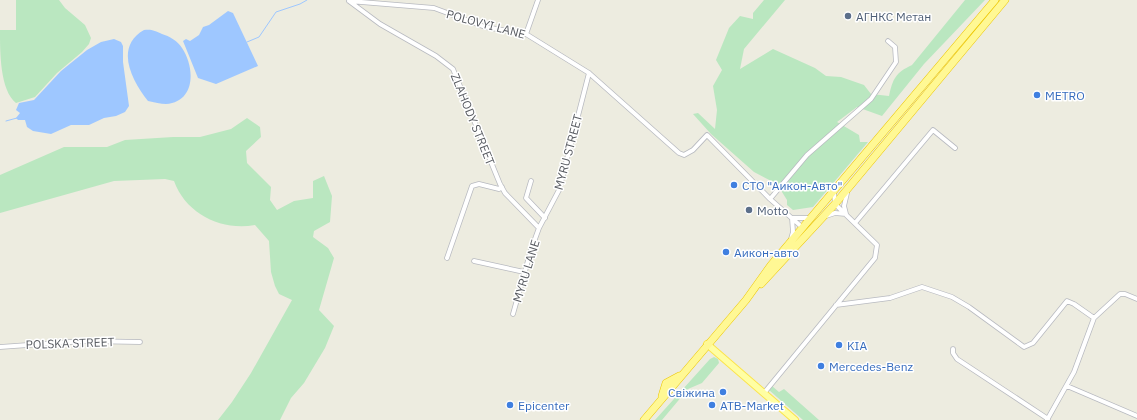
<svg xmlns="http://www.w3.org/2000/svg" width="1137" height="420" font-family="'IBM Plex Sans',sans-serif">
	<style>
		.green { fill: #bae7c0 }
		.water { fill: #9ec7ff }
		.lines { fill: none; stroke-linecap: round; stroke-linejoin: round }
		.stream { stroke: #9ec7ff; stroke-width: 1 }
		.minor-casing { stroke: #b8bac0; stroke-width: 5.5 }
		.primary-casing { stroke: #fce44a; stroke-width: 8 }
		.trunk-casing { stroke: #edc600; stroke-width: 8 }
		.minor { stroke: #fff; stroke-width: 4 }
		.primary { stroke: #fffea3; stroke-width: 6 }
		.trunk { stroke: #fff894; stroke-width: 7 }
		.service-dot { fill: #5c6f8a; stroke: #fff; stroke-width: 1.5 }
		.shop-dot { fill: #3f7fe0; stroke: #fff; stroke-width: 1.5 }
		.labels { text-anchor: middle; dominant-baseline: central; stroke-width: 3; stroke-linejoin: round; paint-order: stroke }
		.service-label { font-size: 12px; fill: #4e5e75; stroke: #fff; text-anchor: start }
		.street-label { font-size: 12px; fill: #595c62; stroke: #fff }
		.shop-label { font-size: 12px; fill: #366cbe; stroke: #fff; text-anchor: start }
	</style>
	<rect width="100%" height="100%" fill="#edece0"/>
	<path class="green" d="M16,0h43l6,8 20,17 6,13 -2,6 -7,8 -25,21 -22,24 -19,6c-16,-13 -16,-50 -16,-73h16z
		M764,0h21l-41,49 -4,20 33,-20 42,19 11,8 15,1 23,8 7,9 18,2c4,-17 6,-23 23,-31l53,-65h20l-61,64 -42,52 -25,-9 -20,15 22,13 1,7h8l-55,65 -20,3 -6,-5v-5l-10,-16 -23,-12 -43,-38 -18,-20 5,-1 17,16 2,-19 -4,-24 9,-16 -6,-10 13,-32 11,-12 13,3v-6z
		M247,118l13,9 1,10 -15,14 1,12 24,24 -1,13 7,10 17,-9 19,-3v-17l11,-5 8,20 -2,26 -16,9 -1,6 15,11 6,10 -15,52 15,16 -9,22 -21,35 -13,15 -11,22h-62l14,-18 19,-29 41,-73 -13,-6 -4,-8 -4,-14 -2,-31 -14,-16c-34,6 -69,-11 -81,-44l-9,-2 -51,2 -114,32v-38l64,-28h43l18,-7 48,-3h27l31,-8z
		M714,357l4,2 1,4 -17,20 -14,6 -26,31h-7l55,-61z
		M772,386l7,6 5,-3 35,31h-16l-34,-30z"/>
	<path class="water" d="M228,11l5,2 25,53 -42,18 -18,-6 -15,-37 3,-2 4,2 9,-6 4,-8 6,-2z
		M144,30c8,-1 11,1 18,4 7,2 16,7 20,14 13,19 14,54 -16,56 -5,0 -12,-2 -18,-3 -16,-20 -34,-54 -4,-71z
		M114,39l7,3 2,4v16l6,44 -4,6 -9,4 -12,2 -15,7h-18l-20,9 -18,-3 -6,-4 -2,-7h-7l-2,-2 4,-5 -4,-3 3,-7 15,-3 27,-29 26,-21 14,-8z"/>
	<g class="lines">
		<path class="stream" d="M247,42l12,-5 17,-25 24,-8 7,-4
			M6,121l11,-3"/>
		<g class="minor-casing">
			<path id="minor" d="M349,1l85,7 51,19 41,7 63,39 90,80 5,2 9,-5 14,-15 63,64 33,29
				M349,1l31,23 56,32 17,13 47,115 5,9 34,35
				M526,34l12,-34
				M531,181l-5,17 19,20
				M770,199l37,-44 64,-56 25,-37 -1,-15 -7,-6
				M826,216l9,-3 11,1 -2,-8 3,-13
				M855,223l78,-93 22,18
				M791,239l2,-7 -1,-14h18
				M447,258l25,-72 7,-2 20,5 3,-2
				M474,261l50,11
				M836,305l54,-7 32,-11 30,10 17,10 55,40 9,-4 34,-42 7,3 20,14 26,-24h5l12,5
				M513,314l18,-64 8,-22 20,-38 30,-117
				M0,347l84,-6 56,1
				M953,349v4l4,6 91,60
				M1067,386l70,30
				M764,393l111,-135 2,-13 -42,-41 -1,-12
				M1047,420l27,-48 20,-54"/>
		</g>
		<g class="primary-casing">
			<path id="primary" d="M707,344l88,76"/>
		</g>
		<g class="trunk-casing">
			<path id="trunk" d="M761,284l74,-80 170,-204
				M662,396l4,-13 13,-7
				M644,420l102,-120 25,-35 224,-265"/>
		</g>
		<use href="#minor" class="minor"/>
		<use href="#primary" class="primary"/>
		<use href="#trunk" class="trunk"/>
	</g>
	<g class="service-dot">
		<circle cx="848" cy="16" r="4"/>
		<circle cx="749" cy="210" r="4"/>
	</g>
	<g class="shop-dot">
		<circle cx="1037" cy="95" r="4"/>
		<circle cx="734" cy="185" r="4"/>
		<circle cx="726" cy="252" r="4"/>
		<circle cx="839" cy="345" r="4"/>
		<circle cx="821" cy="366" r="4"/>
		<circle cx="723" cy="392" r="4"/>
		<circle cx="510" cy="405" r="4"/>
		<circle cx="712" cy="405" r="4"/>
	</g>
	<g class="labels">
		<g class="service-label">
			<text x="856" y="16">АГНКС Метан</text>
			<text x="757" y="210">Motto</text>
		</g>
		<g class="street-label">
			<text transform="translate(486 24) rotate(15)">POLOVYI LANE</text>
			<text transform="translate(473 119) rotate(68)">ZLAHODY STREET</text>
			<text transform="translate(568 152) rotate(-75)">MYRU STREET</text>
			<text transform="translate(526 271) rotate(-73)">MYRU LANE</text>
			<text transform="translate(70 343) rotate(-2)">POLSKA STREET</text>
		</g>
		<g class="shop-label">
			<text x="1045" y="95">METRO</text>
			<text x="742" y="185">СТО "Аикон-Авто"</text>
			<text x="734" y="252">Аикон-авто</text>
			<text x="847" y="345">KIA</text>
			<text x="829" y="366">Mercedes-Benz</text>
			<text x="715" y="392" text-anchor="end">Свіжина</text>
			<text x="518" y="405">Epicenter</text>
			<text x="720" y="405">ATB-Market</text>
		</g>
	</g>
</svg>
